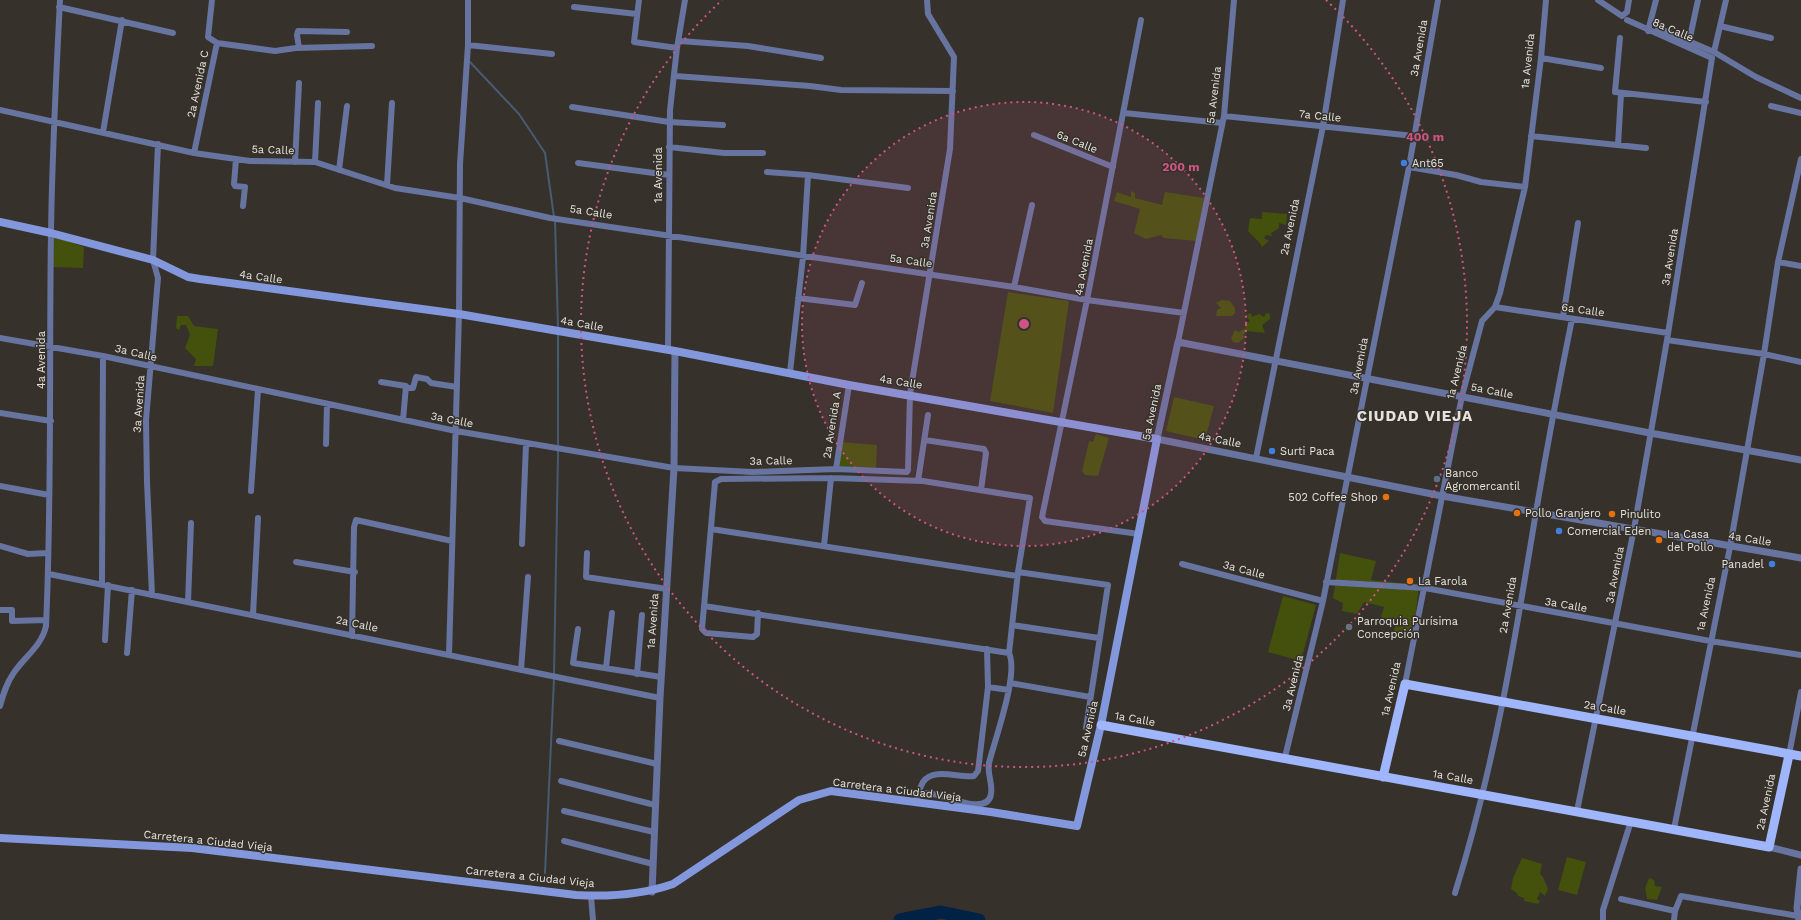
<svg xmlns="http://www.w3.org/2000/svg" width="1801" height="920" font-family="'Work Sans',sans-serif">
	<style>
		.green { fill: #44510d }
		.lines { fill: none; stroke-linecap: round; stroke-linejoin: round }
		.stream { stroke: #465c72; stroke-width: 2 }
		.river { stroke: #012244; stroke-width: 13 }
		.minor { stroke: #66749f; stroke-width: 6 }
		.tertiary { stroke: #66749f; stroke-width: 7 }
		.secondary { stroke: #8398dc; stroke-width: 8 }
		.primary { stroke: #9fb5fc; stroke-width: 9 }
		.ring { fill: none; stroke: #cd5583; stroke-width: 2; stroke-dasharray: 2 4 }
		.shop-dot { fill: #3f7fe0; stroke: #36312b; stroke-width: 1.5 }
		.service-dot { fill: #5c6f8a; stroke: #36312b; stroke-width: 1.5 }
		.food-dot { fill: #e8710a; stroke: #36312b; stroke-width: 1.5 }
		.worship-dot { fill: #6b7280; stroke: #36312b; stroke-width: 1.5 }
		.labels { text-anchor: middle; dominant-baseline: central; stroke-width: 3; stroke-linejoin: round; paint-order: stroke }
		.street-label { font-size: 11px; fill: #e6e3df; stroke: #36312b }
		.poi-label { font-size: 11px; fill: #e6e3df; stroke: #36312b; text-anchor: start }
		.district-label { font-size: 15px; font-weight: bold; letter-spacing: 1px; fill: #e6e3df; stroke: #36312b }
		.centre { fill: #cd5583; stroke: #36312b; stroke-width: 2 }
		.ring-label { font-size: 12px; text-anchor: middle; font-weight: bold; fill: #cd5583; stroke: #36312b; stroke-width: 3; stroke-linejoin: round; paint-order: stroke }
	</style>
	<rect width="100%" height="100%" fill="#36312b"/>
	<path class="green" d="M1131,191l4,2v5l27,7 3,-13 39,6 -8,43 -32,-3 -3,-3 -15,4 -12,-6 6,-24 -26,-8 3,-9 14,5z
		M1262,212l25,2 -1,11 -7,-2v5l-8,5 1,3 -6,-1 -2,3 5,3 -7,6 -3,-5 -11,-11 2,-13 12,1z
		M54,236l30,11 -1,21 -30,-1z
		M1008,292l61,9 -16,112 -63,-12z
		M1222,300l8,1 5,7v5l-3,3h-16l1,-6 4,-2 -5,-5z
		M1251,313l1,4 7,-3 5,3 2,-4 4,1v5l-8,6 3,8 -18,-2 -4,4 1,3 -6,5 -5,-1 -2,-4 4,-8 4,2 7,-4 -1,-3 1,-3h4l-4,-7z
		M177,316h11l6,10 24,3 -5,37h-19l2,-7 -11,-11 5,-13 -4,-10h-5l-2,5 -3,-2z
		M1174,397l40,9 -9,34 -39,-9z
		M1096,434l13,4 -11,38 -13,-1 -3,-4 7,-30 4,1z
		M841,442l36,3 -1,23 -37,-2z
		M1340,553l36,8 -5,19 48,5 -3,27 -7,28 -16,-4 2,-10 -6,-2 1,-4 -9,-3 3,-10 -20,-5 -7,12 -15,-3 1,-8 -10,-5z
		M1283,596l33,9 -15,56 -33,-9z
		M1567,857l19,5 -9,33 -19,-5z
		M1522,858l20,6 -2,10 3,3 5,12 -3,7 -5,-4 -3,7 3,2 -2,3 -14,-3v-3l-6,-2 -1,-3 -6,-4 2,-11z
		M1649,878l5,2 1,6 7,1 -5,13 -10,-1 -2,-11z"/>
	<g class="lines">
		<path class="stream" d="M470,62l49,52 26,39 9,64
			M555,221l3,107
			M554,674l4,-219v-122
			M545,873l9,-194"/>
		<path class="river" d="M900,920l41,-8 38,8"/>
		<path class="minor" d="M639,0l-5,42 43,6
			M1598,0l24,16 5,-4 2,-12
			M1726,0l-12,52 42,25 45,21
			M59,7l114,26
			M574,7l63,7
			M1627,20l85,38
			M1720,26l51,12
			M1658,28l56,24
			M1648,31l8,-31
			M1620,38l-5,54 91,10
			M680,41l68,5 73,12
			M1689,42l9,-42
			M217,43l58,8 21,-3 76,-2
			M468,45l84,9
			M299,48l-2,-13 1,-4 49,1
			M1541,58l60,10
			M675,76l135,10 31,4 112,1
			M1771,106l30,7
			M572,107l97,15 54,3
			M0,110l194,43 56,8 65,1 80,26 65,10 90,20 464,69 73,13 97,13
			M1124,113l98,10
			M1224,116l190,20
			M103,132l19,-112
			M1034,135l79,32
			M1531,136l115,12
			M1618,145l3,-51
			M669,147l55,6h39
			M194,153l23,-110 -9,-6 4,-37
			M236,159l-2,25 1,2 10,1 -2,19
			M295,162l4,-79
			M315,162l3,-59
			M578,163l91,12
			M1409,167l47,8 25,7 44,5
			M339,170l8,-64
			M767,172l41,3 100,13
			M387,185l5,-82
			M1778,262l23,4
			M1014,287l18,-82
			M798,298l57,7 7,-22
			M1495,307l173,26
			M1563,317l15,-94
			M0,338l103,18 353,75 218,37 79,4 83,-3 71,3 1,-2 2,-76 40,-245 4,-92 -26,-43 -1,-14
			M1667,340l97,14 37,8
			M1178,342l46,-226 10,-116
			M668,350l2,-240 7,-62 8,-48
			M790,372l13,-115 5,-82
			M381,382l25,4 -3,34
			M406,388h7l3,-11 11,2 4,4 26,4
			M0,413l51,8
			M925,440l59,9 2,4 -5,37
			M326,444l1,-40
			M1256,458l67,-332 20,-126
			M836,469l13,-84
			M918,481l10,-66
			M0,486l49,9
			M251,491l7,-101
			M711,529l306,47
			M1139,534l-94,-13 -3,-4 45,-217 54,-280
			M522,544l4,-100
			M0,546l28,8 20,-1
			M824,546l7,-68
			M587,553l-1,24 81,12
			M296,562l59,10
			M1182,564l141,37
			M1018,572l90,13 -22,143
			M49,574l611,124
			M1326,582l99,6 285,53 91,14
			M102,584l1,-228
			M152,595l-5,-113 -1,-62 12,-142 -5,-18 5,-116
			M188,602l3,-79
			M704,606l305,47
			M0,610h12v11l34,-1
			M758,613l-1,21 -4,3 -47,-4 -4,-4 13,-147 6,-3 110,-1 92,3 107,17 -12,74 -9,81c10,21 -14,86 -20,110 -2,12 4,20 2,31 -3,22 -45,2 -58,0 -5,-1 -10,-1 -15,0
			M253,615l5,-97
			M1012,625l87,13
			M578,629l-5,34 88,14
			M352,636l2,-109 2,-7 96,21
			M105,640l3,-55
			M127,653l5,-63
			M449,655l10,-341 1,-150 8,-119v-45
			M606,668l6,-55
			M521,670l7,-93
			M637,674l5,-59
			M1010,683l80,14
			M1405,684l57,-288 20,-75 13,-14 5,-14 25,-106 16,-129 5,-58
			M988,687l21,3
			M0,706c3,-11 6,-22 13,-32 10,-16 29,-28 33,-48 6,-131 3,-262 5,-393 1,-78 5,-155 9,-233
			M559,741l98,23
			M1789,755l12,-63
			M1285,757l38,-156 86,-434 29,-167
			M561,781l94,24
			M917,797c2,-5 3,-10 6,-15 10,-15 36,-4 51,-6l4,-5 10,-84 -1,-38
			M564,811l90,21
			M1577,811l57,-282 33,-189 45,-282
			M1674,829l56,-282 34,-193 14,-92 23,-103
			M564,841l89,23
			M1455,893c39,-124 60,-253 81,-381 11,-65 23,-129 36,-193
			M591,896l2,24
			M1621,899l54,12
			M1603,920v-10l28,-89
			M1674,920l1,-9 6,-15 117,20"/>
		<path class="tertiary" d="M1801,460l-151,-27 -472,-91 -21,97 285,57 359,62
			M1769,847l32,8
			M652,892l8,-194 14,-230 1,-117
			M1799,920l-2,-12 4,-39"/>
		<path class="secondary" d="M0,222l51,11 102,27 35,17 12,2 259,35 216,37 174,34 308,54 -56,286 -24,101 -86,-14 -160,-21 -32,9 -126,84c-32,11 -63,13 -97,11l-384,-47 -192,-10"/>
		<path class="primary" d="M1101,725l668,122 20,-92
			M1383,777l22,-93 396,72"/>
	</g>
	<circle cx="1024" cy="324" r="222" fill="#cd5583" fill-opacity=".12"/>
	<g class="ring">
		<circle cx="1024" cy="324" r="222"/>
		<path d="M1326 0A443 443 0 1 1 722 0"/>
	</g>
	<g class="shop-dot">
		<circle cx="1404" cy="163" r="4"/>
		<circle cx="1272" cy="451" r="4"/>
		<circle cx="1559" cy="531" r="4"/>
		<circle cx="1772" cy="564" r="4"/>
	</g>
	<circle class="service-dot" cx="1437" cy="479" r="4"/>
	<g class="food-dot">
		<circle cx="1386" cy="497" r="4"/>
		<circle cx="1517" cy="513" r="4"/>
		<circle cx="1612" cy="514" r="4"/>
		<circle cx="1659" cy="540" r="4"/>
		<circle cx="1410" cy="581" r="4"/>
	</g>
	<circle class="worship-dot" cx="1349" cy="627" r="4"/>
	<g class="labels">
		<g class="street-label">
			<text transform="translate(1673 30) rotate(23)">8a Calle</text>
			<text transform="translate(1419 48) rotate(-80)">3a Avenida</text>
			<text transform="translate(1528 61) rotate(-84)">1a Avenida</text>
			<text transform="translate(198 84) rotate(-78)">2a Avenida C</text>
			<text transform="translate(1214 95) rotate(-83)">5a Avenida</text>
			<text transform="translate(1320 116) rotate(6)">7a Calle</text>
			<text transform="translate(1077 142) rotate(22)">6a Calle</text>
			<text transform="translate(273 150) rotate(2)">5a Calle</text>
			<text transform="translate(658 175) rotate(-90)">1a Avenida</text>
			<text transform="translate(591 212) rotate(9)">5a Calle</text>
			<text transform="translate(929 220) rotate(-81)">3a Avenida</text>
			<text transform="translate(1290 227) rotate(-78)">2a Avenida</text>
			<text transform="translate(1670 257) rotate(-81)">3a Avenida</text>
			<text transform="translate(911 261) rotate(8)">5a Calle</text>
			<text transform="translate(1084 267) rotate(-79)">4a Avenida</text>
			<text transform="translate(261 277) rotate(8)">4a Calle</text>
			<text transform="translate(1583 310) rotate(8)">6a Calle</text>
			<text transform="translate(582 324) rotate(10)">4a Calle</text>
			<text transform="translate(136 353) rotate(13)">3a Calle</text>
			<text transform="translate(41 360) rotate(-90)">4a Avenida</text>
			<text transform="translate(1359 366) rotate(-79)">3a Avenida</text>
			<text transform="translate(1457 372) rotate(-76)">1a Avenida</text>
			<text transform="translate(901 382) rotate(9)">4a Calle</text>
			<text transform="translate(1492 391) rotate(11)">5a Calle</text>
			<text transform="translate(139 404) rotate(-86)">3a Avenida</text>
			<text transform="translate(1152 412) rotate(-78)">5a Avenida</text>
			<text transform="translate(452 420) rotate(11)">3a Calle</text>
			<text transform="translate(832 425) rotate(-81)">2a Avenida A</text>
			<text transform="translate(1220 440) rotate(11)">4a Calle</text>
			<text transform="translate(771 461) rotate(-1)">3a Calle</text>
			<text transform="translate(1750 539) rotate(9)">4a Calle</text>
			<text transform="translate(1244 570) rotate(15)">3a Calle</text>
			<text transform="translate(1615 575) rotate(-79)">3a Avenida</text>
			<text transform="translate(1706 604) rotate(-78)">1a Avenida</text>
			<text transform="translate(1508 605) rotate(-80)">2a Avenida</text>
			<text transform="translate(1566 605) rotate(10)">3a Calle</text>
			<text transform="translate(653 621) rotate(-86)">1a Avenida</text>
			<text transform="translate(357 624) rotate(12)">2a Calle</text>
			<text transform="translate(1293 683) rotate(-76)">3a Avenida</text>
			<text transform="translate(1391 689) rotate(-77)">1a Avenida</text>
			<text transform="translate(1605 708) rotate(10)">2a Calle</text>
			<text transform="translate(1135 719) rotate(10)">1a Calle</text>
			<text transform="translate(1088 729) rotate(-77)">5a Avenida</text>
			<text transform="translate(1453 777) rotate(10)">1a Calle</text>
			<text transform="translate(897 790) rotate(7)">Carretera a Ciudad Vieja</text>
			<text transform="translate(1766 802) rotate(-78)">2a Avenida</text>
			<text transform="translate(208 841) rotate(6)">Carretera a Ciudad Vieja</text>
			<text transform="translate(530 877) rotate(6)">Carretera a Ciudad Vieja</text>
		</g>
		<g class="poi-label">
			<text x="1412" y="163">Ant65</text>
			<text x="1280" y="451">Surti Paca</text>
			<text x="1445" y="473">Banco<tspan x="1445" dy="13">Agromercantil</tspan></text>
			<text x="1378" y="497" text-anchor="end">502 Coffee Shop</text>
			<text x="1525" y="513">Pollo Granjero</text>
			<text x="1620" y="514">Pinulito</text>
			<text x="1567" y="531">Comercial Eden</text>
			<text x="1667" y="534">La Casa<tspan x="1667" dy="13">del Pollo</tspan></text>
			<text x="1764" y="564" text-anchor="end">Panadel</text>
			<text x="1418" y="581">La Farola</text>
			<text x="1357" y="621">Parroquia Purísima<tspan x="1357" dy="13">Concepción</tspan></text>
		</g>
		<g class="district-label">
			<text x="1415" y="416">CIUDAD VIEJA</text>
		</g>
	</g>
	<circle cx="1024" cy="324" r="6" class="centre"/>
	<g class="ring-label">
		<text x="1425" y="141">400 m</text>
		<text x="1181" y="171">200 m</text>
	</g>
</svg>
